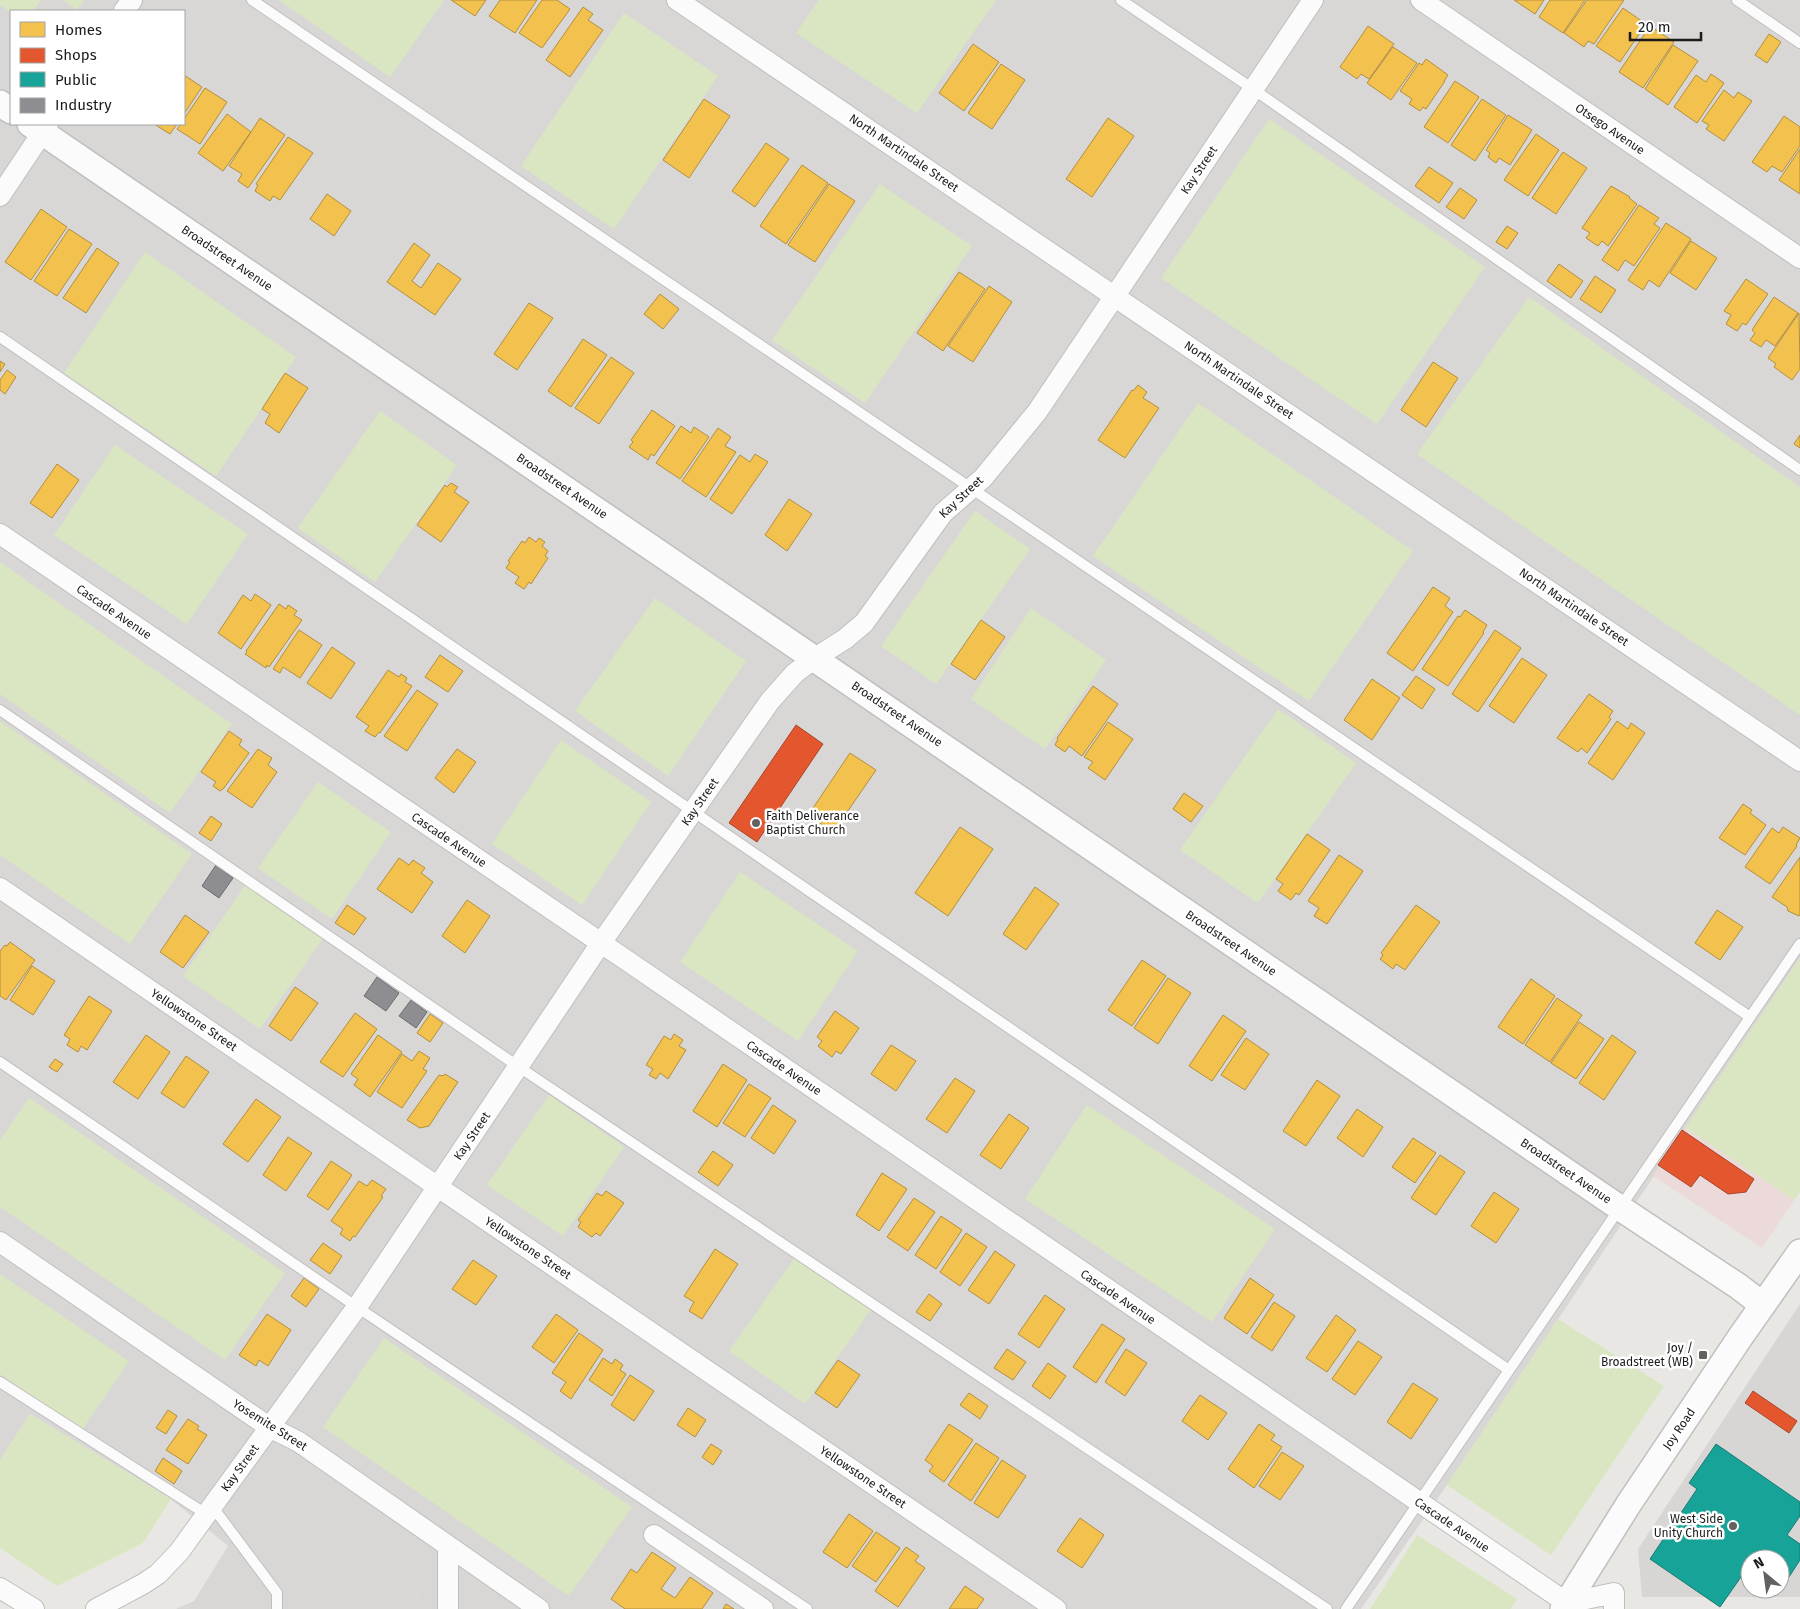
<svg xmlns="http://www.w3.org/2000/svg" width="1800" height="1609" font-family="'Fira Sans',sans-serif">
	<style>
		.residential { fill: #d8d7d5; fill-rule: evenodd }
		.commercial { fill: #ecdada }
		.religious { fill: #d7d6d5; fill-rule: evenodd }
		.grass { fill: #dae6c2 }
		.parking { fill: #d9d8d7 }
		.homes { fill: #f2c14e; stroke: #b28f3f }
		.shops { fill: #e4572e; stroke: #a84528 }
		.public { fill: #17a398; stroke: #187a72 }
		.industry { fill: #8d8d92; stroke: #6b6b6e }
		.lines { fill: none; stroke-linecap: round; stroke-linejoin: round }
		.service-casing { stroke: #c0bfbe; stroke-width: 12 }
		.minor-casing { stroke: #c0bfbe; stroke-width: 22 }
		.tertiary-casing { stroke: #c0bfbe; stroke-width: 28 }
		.service { stroke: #fcfbfb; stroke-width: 10 }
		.minor { stroke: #fcfbfb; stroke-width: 20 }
		.tertiary { stroke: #fcfbfb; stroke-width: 25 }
		.poi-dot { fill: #636261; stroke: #fff; stroke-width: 2 }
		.labels { text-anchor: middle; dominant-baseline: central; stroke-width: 5; stroke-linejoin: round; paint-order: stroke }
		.street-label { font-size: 12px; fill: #1b1b1b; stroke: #fff }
		.poi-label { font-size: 12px; fill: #1b1b1b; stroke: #fff; text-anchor: end }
	</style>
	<rect width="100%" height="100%" fill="#e9e7e4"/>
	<path class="residential" d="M0,0h1800v958l-353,527 -86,124h-1185l18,-8 34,-55 -57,-47 -141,-85 -30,46zM11,11h173v113h-173z"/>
	<path class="commercial" d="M1685,1128l109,72 -32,48 -109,-72z"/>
	<path class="religious" d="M1800,1304v293h-158l-4,-48zM1750,1559h30v30h-30z"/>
	<path class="grass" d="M0,0h41l-8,11h-22v2l-11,-8z
		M63,0h21l-7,10z
		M279,0h165l-54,77z
		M819,0h177l-79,113 -121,-80z
		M624,13l94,63 -104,153 -93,-63z
		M1269,119l216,148 -108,157 -216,-146z
		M880,184l92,62 -107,157 -93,-63z
		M145,252l151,105 -80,119 -152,-103z
		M1529,297l271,190v228l-383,-261z
		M1198,403l215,148 -104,150 -216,-145z
		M380,411l77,54 -82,117 -77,-54z
		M115,445l133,89 -61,90 -133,-89z
		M975,511l55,38 -94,135 -55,-38z
		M0,562l232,162 -62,89 -170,-119z
		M655,598l91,63 -78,115 -93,-65z
		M1031,608l75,52 -61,89 -74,-50z
		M1278,709l78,54 -98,140 -78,-53z
		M0,721l192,133 -62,90 -130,-89z
		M561,740l90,62 -69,103 -90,-61z
		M318,782l73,50 -59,87 -74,-51z
		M740,872l118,79 -60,90 -118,-79z
		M246,884l77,54 -63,91 -77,-53z
		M1800,958v234l-6,8 -109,-72z
		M549,1095l75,52 -61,89 -76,-51z
		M29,1098l256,175 -60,87 -225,-153v-67z
		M1087,1105l188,124 -63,93 -187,-123z
		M801,1249l76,52 -72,103 -76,-53z
		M0,1274l129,87 -47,69 -82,-56z
		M1558,1319l106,67 -113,169 -104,-70z
		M384,1338l248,169 -63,89 -246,-169z
		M30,1414l141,85 -28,44 -86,43 -57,-38v-88z
		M1417,1535l100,64 -6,10h-141z"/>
	<path class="parking" d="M286,1468l133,90 1,42h-129l-1,-46 -46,-25z"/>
	<path class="homes" d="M451,0h35l-11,16z
		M500,0h37l-22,33 -26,-17z
		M542,0h15l13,9 -28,39 -23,-15z
		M1514,0h30l-9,14z
		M1550,0h35l-22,33 -24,-16z
		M1587,0h37l-30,44 -6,-3 -4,6 -20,-14z
		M583,7l10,7 -5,6 15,10 -33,47 -24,-17z
		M1623,8l23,16 -26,38 -24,-16z
		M1368,26l26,18 -25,35 -8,-5 -4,5 -17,-12z
		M1650,26l24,16 -31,46 -24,-16z
		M1769,34l12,8 -14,21 -12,-8z
		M973,44l26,18 -35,49 -25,-18z
		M1673,45l25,16 -30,44 -23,-16z
		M1393,47l24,16 -26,37 -24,-17z
		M1426,59l22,16 -4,6h1l-19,28 -3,-2 -3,4 -11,-7 3,-5 -12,-8 19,-28 3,2z
		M1001,64l24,16 -33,49 -24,-16z
		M1711,74l13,9 -27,40 -23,-16 22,-32 10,7z
		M184,75l18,12 -18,27z
		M1455,81l24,16 -31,46 -24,-16z
		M205,88l22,14 -27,42 -23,-15 4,-5h3v-5z
		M1724,90l10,8 4,-6 14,9 -28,40 -18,-12 3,-4 -7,-4z
		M704,99l26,17 -41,62 -26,-18z
		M1482,99l24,16 -31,46 -24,-16z
		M227,114l24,18 -28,39 -25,-18z
		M1508,115l24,15 -22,35 -11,-7 -3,5 -8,-6 2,-4 -4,-3z
		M1784,116l16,11v19l-18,26 -10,-6 -5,6 -15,-10z
		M260,118l25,17 -37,53 -10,-7 4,-7 -13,-8z
		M1108,118l26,18 -42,61 -26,-18z
		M154,124h23l-7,10z
		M1536,134l23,16 -31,46 -24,-16z
		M288,137l25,16 -33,47 -7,-4 -3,5 -15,-10 3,-6 -2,-1z
		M766,143l23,16 -34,48 -23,-16z
		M1800,149v45l-21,-14z
		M1563,152l24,16 -31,46 -24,-16z
		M802,165l26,18 -42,61 -26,-18z
		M1429,167l24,16 -14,20 -24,-17z
		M829,184l26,17 -40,61 -27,-17z
		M1611,186l19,11 -1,1 8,6 -29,42 -6,-5 -4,5 -12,-8 4,-5 -8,-5z
		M1460,188l17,12 -13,19 -18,-12z
		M327,194l24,17 -17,25 -24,-17z
		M1639,205l20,13 -5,6 6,4 -26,38 -9,-6 -7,11 -16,-11z
		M41,209l26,18 -36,53 -26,-18z
		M1666,223l25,16 -32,48 -10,-7 -6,10 -15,-10z
		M1507,226l11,7 -11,16 -11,-7z
		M69,229l23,15 -35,52 -23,-15z
		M1691,241l26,17 -21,32 -26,-17z
		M414,243l16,12 -18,26 9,7 17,-25 23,16 -26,36 -48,-33z
		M97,248l22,15 -33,50 -23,-15z
		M1559,264l24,17 -12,17 -24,-17z
		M959,272l26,17 -42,62 -26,-18z
		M1595,276l21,14 -15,23 -21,-14z
		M1746,279l22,15 -22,31 -3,-2 -6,8 -11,-7 5,-9 -7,-4z
		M989,286l23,16 -39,60 -25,-16z
		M660,294l19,15 -16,20 -19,-15z
		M1774,297l24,16 -23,33 -9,-6 -5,7 -11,-7 5,-7 -3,-3z
		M529,303l24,15 -36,52 -23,-16z
		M1799,313l1,56 -8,11 -18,-13 2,-3 -8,-6z
		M583,339l24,16 -36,52 -23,-16z
		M611,357l23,16 -35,51 -24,-16z
		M0,361l5,3 -5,8z
		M1433,362l25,16 -32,49 -25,-17z
		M7,370l9,7 -11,17 -5,-4v-10z
		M285,373l23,15 -29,45 -14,-10 5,-9 -8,-5z
		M1138,385l9,7 -4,6 16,10 -34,50 -27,-18 34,-50 1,1z
		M652,410l23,16 -21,30 -3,-2 -3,6 -19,-13 4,-5 -2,-2z
		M681,426l10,7 3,-6 15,10 -29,42 -24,-16z
		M718,428l13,9 -6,9 11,6 -30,45 -24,-16z
		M1800,435v13l-6,-4z
		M755,454l13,8 -36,52 -22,-15 30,-44 10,7z
		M57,464l22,16 -27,38 -22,-15z
		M451,483l7,4 -4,5 15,10 -28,40 -24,-17 28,-40 2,2z
		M789,499l23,15 -25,37 -22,-16z
		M529,537l7,5 3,-4 6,4 -3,4 6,5 -3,5 3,2 -17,26 -2,-2 -5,7 -9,-6 4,-6 -13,-9 4,-6 -2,-1 14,-20 3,2z
		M1433,587l17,11 -5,8 8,6 -40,59 -26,-18z
		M255,594l16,11 -30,44 -23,-16 25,-38 8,6z
		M279,604l7,5 2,-4 9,6 -3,4 8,5 -33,47 -2,-2 -1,3 -21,-14 2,-2 -1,-1z
		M1465,610l22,15 -4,7 1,1 -36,53 -26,-17 36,-53 2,1z
		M981,620l24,17 -30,43 -24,-16z
		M299,630l23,15 -22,33 -17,-11 -3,6 -7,-4z
		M1495,630l26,18 -43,64 -26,-18z
		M332,647l23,16 -24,36 -24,-16z
		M440,655l23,16 -15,21 -23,-15z
		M1522,658l25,17 -33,48 -25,-17z
		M388,670l11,7 2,-3 6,4 -2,4 7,4 -32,47 -1,-1 -4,5 -10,-6 4,-5 -13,-9z
		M1416,676l19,13 -13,20 -20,-14z
		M1372,679l28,19 -28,42 -28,-20z
		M1093,686l25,18 -36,52 -13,-10 -4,6 -10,-7 3,-6 -1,-1z
		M417,690l21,14 -31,47 -23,-15z
		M1589,694l24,17 -4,6 2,2 -24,34 -6,-5 -3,4 -21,-14z
		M1617,721l11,8 3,-6 14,10 -32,47 -25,-17z
		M1108,722l25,17 -28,41 -17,-12 5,-6 -9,-5z
		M229,731l13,9 -3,5 10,8 -25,35 -4,3 -7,-5 3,-4 -15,-10z
		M258,749l14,9 -4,7 9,7 -25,36 -25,-17z
		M457,749l19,13 -22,31 -19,-15z
		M850,753l26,17 -40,58 -2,-1 -3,4 -11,-8 3,-4 -12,-8z
		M1184,793l19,13 -12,16 -18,-13z
		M1743,804l9,6 -2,3 16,12 -21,30 -26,-17z
		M211,816l11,8 -11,17 -12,-8z
		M960,827l33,22 -45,67 -33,-23z
		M1783,827l17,11 -4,7 1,1 -27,38 -25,-17 27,-39 7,5z
		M1307,834l23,16 -31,45 -3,-2 -5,7 -13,-9 5,-7 -7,-5z
		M1339,855l24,16 -36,53 -13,-8 5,-8 -11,-7z
		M1800,857v57l-1,2 -11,-5 -1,-4 -15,-10z
		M399,858l10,7 4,-5 12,8 -4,5 12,9 -21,31 -35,-24z
		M1035,887l24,17 -33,46 -23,-16z
		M467,900l23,16 -25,37 -23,-17z
		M347,905l19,13 -12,17 -19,-12z
		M1416,905l24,17 -35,48 -9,-6 -3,5 -13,-10 3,-4 -2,-2z
		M1717,910l26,17 -23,33 -25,-17z
		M185,915l24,17 -26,36 -23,-16z
		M10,942l25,18 -29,40 -6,-4v-45l5,-6 2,1z
		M1142,960l24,16 -34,50 -24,-16z
		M32,966l23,15 -22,34 -23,-15z
		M1168,978l23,15 -33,51 -24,-16z
		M1531,979l24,17 -32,48 -25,-17z
		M295,987l23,16 -27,38 -22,-15z
		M89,996l23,15 -25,39 -6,-4 -3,6 -11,-7 3,-6 -6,-4z
		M1557,998l25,17 -32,47 -25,-17z
		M835,1011l24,17 -18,26 -5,-3 -4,6 -14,-11 4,-5 -5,-4z
		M355,1013l22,16 -34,48 -23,-15z
		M430,1014l13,9 -13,19 -13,-9z
		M1223,1015l23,16 -34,50 -23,-15z
		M1579,1022l25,17 -28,40 -25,-16z
		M674,1034l9,6 -4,6 7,4 -18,29 -8,-6 -4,6 -7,-4 4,-6 -7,-4 18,-29 7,4z
		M146,1035l24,17 -32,47 -25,-17z
		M378,1035l24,17 -32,45 -16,-12 4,-6 -7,-5z
		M1612,1035l24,17 -32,48 -25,-17z
		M1246,1038l23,16 -24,36 -24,-15z
		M891,1045l25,16 -20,30 -25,-17z
		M419,1051l11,7 -7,11 4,2 -25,37 -25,-16 25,-38 10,7z
		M186,1056l23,16 -25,36 -23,-15z
		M55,1059l8,5 -6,8 -8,-5z
		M723,1064l24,16 -30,47 -24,-16z
		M445,1074l13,8 -29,44 -9,2 -13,-8 32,-45 4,1z
		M955,1078l20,13 -28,42 -21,-14z
		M1317,1080l23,16 -34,50 -23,-15z
		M749,1084l22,14 -26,39 -22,-14z
		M256,1099l25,18 -33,45 -25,-18z
		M773,1105l23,16 -22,33 -23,-16z
		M1357,1109l26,18 -20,30 -26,-19z
		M1009,1114l20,14 -28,41 -21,-14z
		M288,1137l24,16 -26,38 -23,-16z
		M1413,1138l23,15 -21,30 -23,-16z
		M713,1151l20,14 -15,21 -20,-14z
		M1440,1155l25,17 -29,43 -25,-17z
		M331,1161l21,14 -24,35 -21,-14z
		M882,1173l25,16 -28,42 -23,-16z
		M372,1180l14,9 -5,7 2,1 -28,40 -2,-1 -3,5 -10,-7 3,-5 -12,-8 28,-40 8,5z
		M606,1191l18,12 -24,33 -4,-3 -4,4 -14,-10 3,-5 -3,-2 19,-27 5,3z
		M1494,1192l25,17 -23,34 -25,-17z
		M914,1198l21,14 -27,39 -21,-14z
		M941,1216l21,14 -26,39 -21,-14z
		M966,1233l21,14 -27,39 -20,-14z
		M323,1243l19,13 -12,18 -20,-14z
		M715,1249l23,15 -36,55 -13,-8 5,-9 -10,-6z
		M995,1251l20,14 -26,39 -21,-14z
		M473,1260l24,16 -21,29 -24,-16z
		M304,1278l15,11 -13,18 -15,-11z
		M1250,1278l24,17 -27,39 -23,-16z
		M929,1294l13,10 -12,17 -14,-9z
		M1045,1295l20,14 -26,39 -21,-14z
		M1274,1302l21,14 -23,35 -21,-14z
		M267,1314l24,16 -23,36 -9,-6 -3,6 -17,-11z
		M556,1314l22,16 -24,33 -22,-16z
		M1336,1315l20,15 -29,42 -21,-14z
		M1102,1324l23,15 -29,44 -23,-16z
		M579,1333l24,17 -32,49 -11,-8 6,-9 -14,-9z
		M1358,1341l24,16 -27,38 -23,-16z
		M1007,1349l19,13 -13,18 -19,-12z
		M1126,1349l21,14 -22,33 -20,-14z
		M603,1358l9,6 3,-5 8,6 -3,5 6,4 -14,22 -23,-16z
		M838,1360l22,15 -23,33 -22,-15z
		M1048,1363l18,13 -16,23 -18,-13z
		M630,1375l24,16 -20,30 -23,-16z
		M1413,1383l25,16 -27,40 -24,-17z
		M969,1393l19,13 -8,13 -20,-14z
		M1200,1395l27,18 -19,27 -26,-19z
		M688,1408l18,12 -11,17 -18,-12z
		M168,1410l9,6 -11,18 -10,-6z
		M188,1419l11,7 -2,3 10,6 -19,29 -22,-14z
		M949,1424l24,16 -29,42 -15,-11 4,-5 -8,-6z
		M1259,1424l16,11 -4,5 11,7 -28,41 -26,-19z
		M976,1443l23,15 -28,43 -23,-16z
		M711,1444l11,7 -9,14 -11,-8z
		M1282,1452l22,14 -24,34 -21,-14z
		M163,1458l19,13 -8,13 -19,-13z
		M1002,1460l24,16 -28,42 -24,-15z
		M849,1514l24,17 -26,37 -24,-16z
		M1080,1518l24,17 -22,33 -25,-17z
		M876,1532l24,16 -24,34 -24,-16z
		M906,1547l13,9 -4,5 10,7 -27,39 -23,-16z
		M652,1552l24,16 -15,21 14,9 15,-21 23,16 -11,16h-77l-14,-10 20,-30 6,4z
		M965,1586l19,13 -7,10h-28z
		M726,1604l8,5h-11z"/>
	<path class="shops" d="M796,725l27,19 -66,98 -28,-19z
		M1682,1130l72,49 -8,13 -18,2 -28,-19 -9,12 -33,-22z
		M1753,1391l44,30 -8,12 -44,-30z"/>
	<path class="public" d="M1716,1444l84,58v14l-13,19 13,9v16l-11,17 -9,-6v-12h-17l-7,-4 -3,4h-3v5l-30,43 -70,-48 47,-70 -8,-6z"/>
	<path class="industry" d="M216,865l17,13 -14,20 -17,-12z
		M377,977l22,16 -13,18 -22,-15z
		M411,1000l16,12 -11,16 -17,-12z"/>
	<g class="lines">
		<g class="service-casing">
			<path id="service" d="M252,0l1498,1017
				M1121,0l132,89 547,381
				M1737,0l63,43
				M0,337l1509,1033
				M0,710l519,357 808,542
				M0,1062l357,245 450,302
				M0,1382l206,132
				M212,1506l65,87v16
				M1346,1609l454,-665"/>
		</g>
		<g class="minor-casing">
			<path id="minor" d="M677,0l1123,761
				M1421,0l379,258
				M124,11l8,-11
				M0,196l48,-72
				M0,534l632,430 935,639 47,-10v16
				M0,888l1056,721
				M0,1242l269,185 30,15 240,167
				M654,1535l109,74
				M0,1588l34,21
				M96,1609l47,-25 15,-10 21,-22 178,-245 244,-364 169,-242 25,-28 20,-15 30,-19 19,-16 79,-110 40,-35 54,-66 276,-412
				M448,1609v-62"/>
		</g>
		<g class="tertiary-casing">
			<path id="tertiary" d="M0,103l11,8
				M30,124l1590,1084 118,78 25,19
				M1563,1609l65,-104 113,-169 59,-84"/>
		</g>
		<use href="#service" class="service"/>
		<use href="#minor" class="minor"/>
		<use href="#tertiary" class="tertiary"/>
	</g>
	<g class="poi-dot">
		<circle cx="756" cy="823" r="5"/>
		<rect x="1698" y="1350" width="10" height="10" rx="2.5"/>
		<circle cx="1733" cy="1526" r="5"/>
	</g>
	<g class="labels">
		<g class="street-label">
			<text transform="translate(1610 129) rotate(34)">Otsego Avenue</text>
			<text transform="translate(904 153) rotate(34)">North Martindale Street</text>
			<text transform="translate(1199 170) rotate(-56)">Kay Street</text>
			<text transform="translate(227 258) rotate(34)">Broadstreet Avenue</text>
			<text transform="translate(1239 380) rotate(34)">North Martindale Street</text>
			<text transform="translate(562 486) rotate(34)">Broadstreet Avenue</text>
			<text transform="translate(961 497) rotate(-43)">Kay Street</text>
			<text transform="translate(1574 607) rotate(34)">North Martindale Street</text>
			<text transform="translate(114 612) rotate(34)">Cascade Avenue</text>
			<text transform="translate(897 714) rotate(34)">Broadstreet Avenue</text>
			<text transform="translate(700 802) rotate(-55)">Kay Street</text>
			<text transform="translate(449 840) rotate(34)">Cascade Avenue</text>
			<text transform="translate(1231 943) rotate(34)">Broadstreet Avenue</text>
			<text transform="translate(194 1020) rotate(34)">Yellowstone Street</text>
			<text transform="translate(784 1068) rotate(34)">Cascade Avenue</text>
			<text transform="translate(472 1136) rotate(-56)">Kay Street</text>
			<text transform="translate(1566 1171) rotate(34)">Broadstreet Avenue</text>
			<text transform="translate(528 1248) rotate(34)">Yellowstone Street</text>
			<text transform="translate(1118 1297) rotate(34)">Cascade Avenue</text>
			<text transform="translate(270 1425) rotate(32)">Yosemite Street</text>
			<text transform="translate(1679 1429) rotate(-56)">Joy Road</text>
			<text transform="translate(240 1468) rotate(-54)">Kay Street</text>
			<text transform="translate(863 1477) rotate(34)">Yellowstone Street</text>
			<text transform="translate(1452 1525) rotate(34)">Cascade Avenue</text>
		</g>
		<g class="poi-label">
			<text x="766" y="816" text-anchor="start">Faith Deliverance<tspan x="766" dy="14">Baptist Church</tspan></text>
			<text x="1693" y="1348">Joy /<tspan x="1693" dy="14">Broadstreet (WB)</tspan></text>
			<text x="1723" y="1519">West Side<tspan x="1723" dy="14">Unity Church</tspan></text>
		</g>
	</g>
	<rect x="10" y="10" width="175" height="115" fill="#ffffff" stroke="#a4a4a4"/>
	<rect x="20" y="22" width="25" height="15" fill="#f2c14e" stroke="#a4a4a4"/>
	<text x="55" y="35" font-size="15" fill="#1b1b1b">Homes</text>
	<rect x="20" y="48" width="25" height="15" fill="#e4572e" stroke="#a4a4a4"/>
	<text x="55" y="60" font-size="15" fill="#1b1b1b">Shops</text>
	<rect x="20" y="72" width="25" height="15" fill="#17a398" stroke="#a4a4a4"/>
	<text x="55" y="85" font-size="15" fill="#1b1b1b">Public</text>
	<rect x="20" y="98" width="25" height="15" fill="#8d8d92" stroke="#a4a4a4"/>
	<text x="55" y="110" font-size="15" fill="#1b1b1b">Industry</text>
	<g transform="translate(1765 1574) rotate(331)"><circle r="24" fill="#ffffff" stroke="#a4a4a4"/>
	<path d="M0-4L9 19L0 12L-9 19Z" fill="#636261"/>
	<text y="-8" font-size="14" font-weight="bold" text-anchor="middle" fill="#1b1b1b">N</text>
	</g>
	<path d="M1630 32v8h71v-8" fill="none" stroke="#1b1b1b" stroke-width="2.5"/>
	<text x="1638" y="32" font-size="15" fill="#1b1b1b" stroke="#ffffff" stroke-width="4" paint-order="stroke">20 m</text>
</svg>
